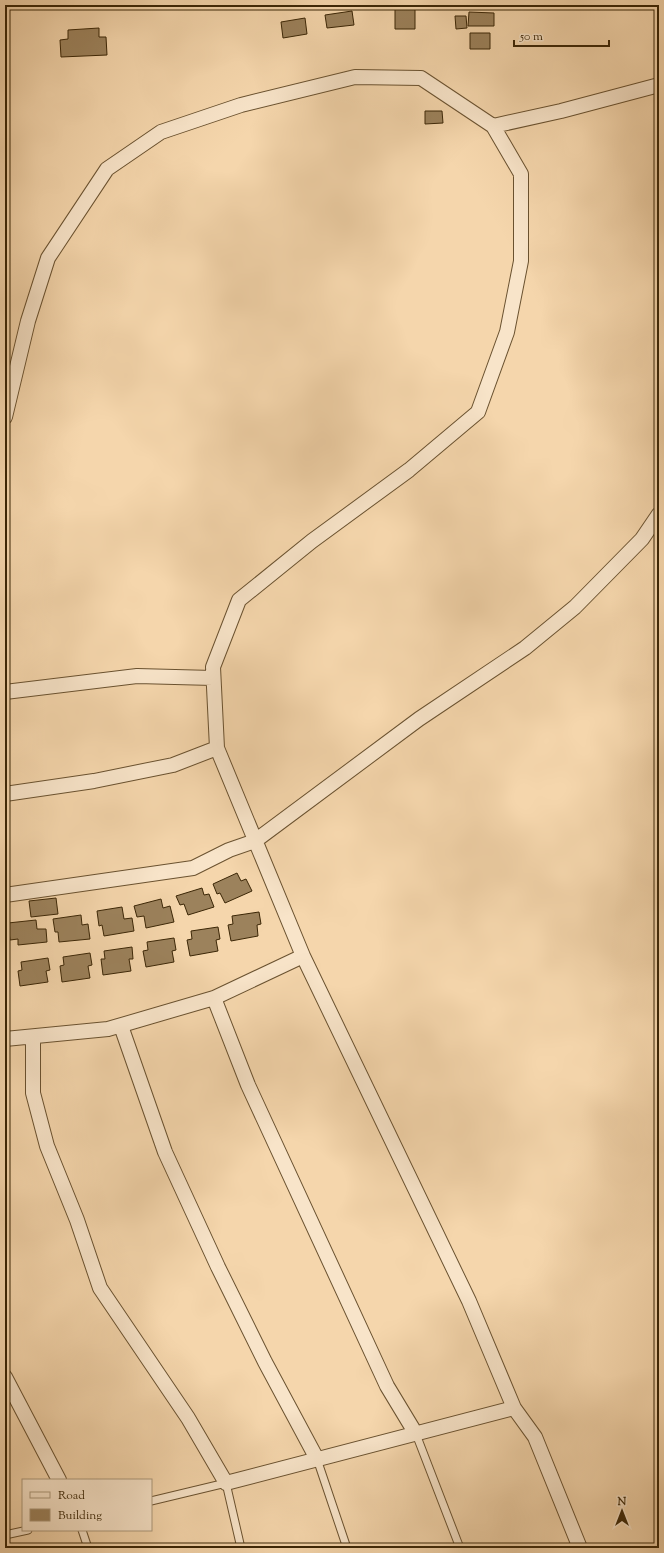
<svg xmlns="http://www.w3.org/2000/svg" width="664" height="1553" font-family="'Sorts Mill Goudy',serif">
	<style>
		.building { fill: #9c825c; stroke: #3b2606 }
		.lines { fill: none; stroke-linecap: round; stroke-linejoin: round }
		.service-casing { stroke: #6a5230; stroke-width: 9 }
		.minor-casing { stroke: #6a5230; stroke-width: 16 }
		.service { stroke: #f8e4c9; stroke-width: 7 }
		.minor { stroke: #f8e4c9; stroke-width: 14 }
	</style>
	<rect width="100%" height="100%" fill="#f5d6ac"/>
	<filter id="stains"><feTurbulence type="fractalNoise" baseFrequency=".005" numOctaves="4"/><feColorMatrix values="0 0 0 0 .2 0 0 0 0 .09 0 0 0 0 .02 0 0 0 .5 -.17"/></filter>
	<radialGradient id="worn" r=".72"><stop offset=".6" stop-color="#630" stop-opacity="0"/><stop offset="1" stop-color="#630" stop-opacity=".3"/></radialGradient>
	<path class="building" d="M395,5h20v24h-20z
		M352,11l2,14 -27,3 -2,-13z
		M469,12l25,1v13h-26z
		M455,16h11l1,12 -11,1z
		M305,18l2,16 -24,4 -2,-16z
		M99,28v9h7l1,18 -46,2 -1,-17 8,-1v-9z
		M470,33h20v16h-20z
		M425,111h17l1,12 -18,1z
		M237,873l4,8 5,-2 6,12 -27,12 -5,-10 -3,1 -4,-10z
		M202,888l2,7 5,-1 5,13 -26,8 -4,-11 -4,1 -4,-9z
		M56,898l2,16 -27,3 -2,-16z
		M161,899l2,9 7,-2 4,16 -28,6 -2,-12 -7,1 -3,-11z
		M122,907l2,12 8,-1 2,13 -30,5 -2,-11 -3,1 -2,-15z
		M259,912l2,12 -4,1 1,11 -27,5 -3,-16 5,-1 -1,-8z
		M81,915l1,10 6,-1 2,15 -31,3 -1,-10h-3l-2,-13z
		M36,920l1,9h9l1,13 -29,3v-6l-8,1 -2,-17z
		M218,927l2,12 -4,1 2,11 -28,5 -3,-16 5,-1 -1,-8z
		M174,938l2,12 -4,1 2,11 -28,5 -3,-16 5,-1 -1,-8z
		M132,947l1,12h-4l2,12 -28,4 -2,-16h4l-1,-8z
		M90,953l2,12 -4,1 2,12 -28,4 -2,-16 4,-1 -1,-8z
		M48,958l2,12 -4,1 2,11 -28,4 -2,-15 4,-1 -1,-8z"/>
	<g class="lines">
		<g class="service-casing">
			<path id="service" d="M416,1434l44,114
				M317,1459l30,89
				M151,1501l75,-18 15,65
				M82,1530l6,18
				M5,1535l23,-5"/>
		</g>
		<g class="minor-casing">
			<path id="minor" d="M493,126l68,-15 98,-26
				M5,417l23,-96 20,-63 59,-89 54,-37 80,-27 114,-28 66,1 72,48 28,48v87l-14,71 -29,80 -69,58 -97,71 -73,59 -26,67 4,81 86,208
				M5,692l132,-16 76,2
				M5,794l89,-13 79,-16 44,-17
				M5,895l188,-27 36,-18 26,-9 164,-122 106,-71 50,-41 67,-68 17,-25
				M214,998l34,87 139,301 29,48
				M121,1026l44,126 53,115 47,95 52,97
				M33,1038v55l14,53 30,74 23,68 88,130 38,65 288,-75 21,29 45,111
				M5,1039l103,-10 106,-31 89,-42 166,345 45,107
				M5,1377l54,103"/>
		</g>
		<use href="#service" class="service"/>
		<use href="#minor" class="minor"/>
	</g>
	<rect width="664" height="1553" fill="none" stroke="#f5d6ac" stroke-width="20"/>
	<rect x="6" y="6" width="652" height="1541" fill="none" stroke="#3b2606" stroke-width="2"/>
	<rect x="10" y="10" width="644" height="1533" fill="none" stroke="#3b2606"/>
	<rect x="22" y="1479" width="130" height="52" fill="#f8e4c9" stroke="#ac987b"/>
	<rect x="30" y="1492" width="20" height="6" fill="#f8e4c9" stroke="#ac987b"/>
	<text x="58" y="1499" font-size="12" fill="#3b2606">Road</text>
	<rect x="30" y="1509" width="20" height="12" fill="#9c825c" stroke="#ac987b"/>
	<text x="58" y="1519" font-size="12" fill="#3b2606">Building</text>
	<g transform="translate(622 1511)" stroke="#f8e4c9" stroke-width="3" paint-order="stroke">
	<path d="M0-3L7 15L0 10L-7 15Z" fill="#3b2606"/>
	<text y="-6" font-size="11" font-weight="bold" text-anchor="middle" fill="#3b2606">N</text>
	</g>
	<path d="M514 40v6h95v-6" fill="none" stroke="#3b2606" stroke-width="2"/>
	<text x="520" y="40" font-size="12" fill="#3b2606" stroke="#f8e4c9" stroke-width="3" paint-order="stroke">50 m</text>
	<rect width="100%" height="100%" filter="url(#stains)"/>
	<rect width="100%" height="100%" fill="url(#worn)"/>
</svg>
